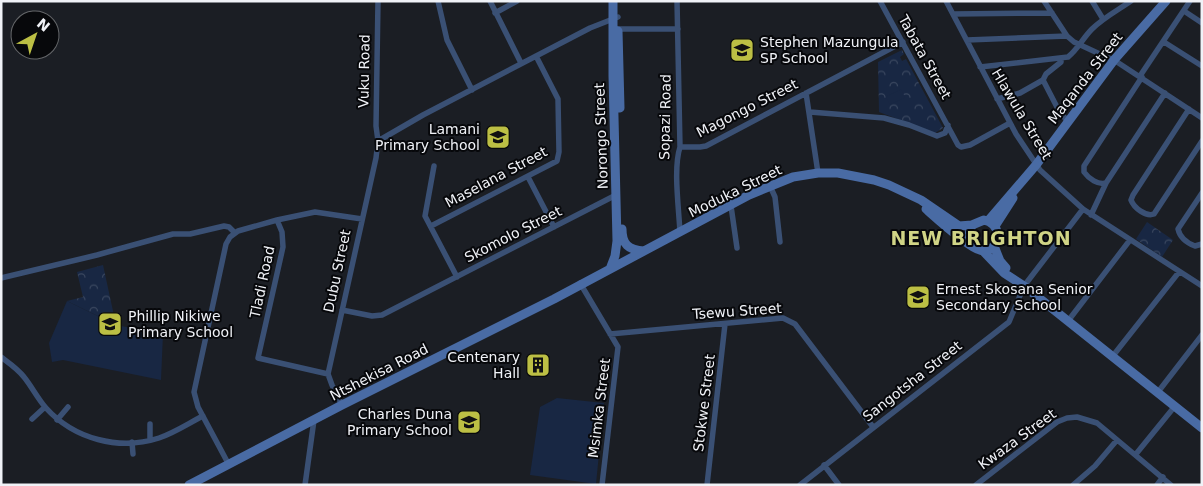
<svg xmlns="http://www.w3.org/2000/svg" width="1203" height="486" font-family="'DejaVu Sans',sans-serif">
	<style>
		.park { fill: url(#park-crowns) }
		.garden { fill: #182743 }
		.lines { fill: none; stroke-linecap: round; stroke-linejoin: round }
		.street { stroke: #3a5074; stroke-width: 5.5 }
		.secondary { stroke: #496ba4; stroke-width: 9 }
		.labels { text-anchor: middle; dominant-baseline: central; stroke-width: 4; stroke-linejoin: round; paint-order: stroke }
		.poi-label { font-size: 14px; fill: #f0f2f7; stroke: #07080b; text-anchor: start }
		.street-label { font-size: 14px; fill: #f0f2f7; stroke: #07080b }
		.district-label { font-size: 19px; font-weight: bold; letter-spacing: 1px; fill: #d0d486; stroke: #07080b }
	</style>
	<defs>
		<pattern id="park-crowns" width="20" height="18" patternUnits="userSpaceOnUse" patternTransform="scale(1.25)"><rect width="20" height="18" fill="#182743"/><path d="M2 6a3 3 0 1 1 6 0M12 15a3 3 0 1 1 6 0" fill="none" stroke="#3a475f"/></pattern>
	</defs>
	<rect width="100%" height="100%" fill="#1b1e24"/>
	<path class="park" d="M902,50l2,4 -4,3 2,4 4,-2 37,69 -8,5 -56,-21 -1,-50z
		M1147,222l26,18 -11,17 -26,-18z
		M103,265l13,60 -49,-24 16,-4 -6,-25z"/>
	<path class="garden" d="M901,89l4,8 -15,8 -4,-8z
		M67,301l49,24 47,9 -2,46 -98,-20 -11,2 -3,-19z
		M557,398l47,5 -8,81 -66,-9 10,-68z"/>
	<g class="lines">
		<path class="street" d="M438,1l9,39 25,50
			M490,1l31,62
			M677,1l3,146c-7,22 -1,62 0,86
			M880,1l78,144 3,2 9,-2 40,-22
			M946,1l70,133 24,36 43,39 119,77
			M1044,1l23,35 7,6 43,20 85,56
			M1092,1l11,18
			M1184,11l18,12
			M495,13l22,-12
			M953,14l99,-1
			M615,29h63
			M967,40l100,-4
			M1164,42l38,24
			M1061,59v3l-15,12 -3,6 15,29 10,13
			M980,67l88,-10c10,-8 15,-19 24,-28 11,-11 26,-19 39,-28
			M1140,76l50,-75
			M806,93l12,80
			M997,99l23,-6 23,-13
			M1189,109l-56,86 -2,5c3,8 15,17 23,14l48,-73
			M810,112l74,6 25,7 28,11 8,-3 3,-8
			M378,141l45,-26 167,-87 28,-11
			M680,147h20l6,-1 197,-104
			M434,166l-9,50 32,61
			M528,177l26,50
			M1106,183c-8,2 -17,-4 -22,-11v-6l58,-89
			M770,186l5,11 5,45
			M1202,193l-24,36c2,9 9,14 17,17l7,-2
			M731,206l6,42
			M1091,215l15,-32 59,-90
			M277,220l5,12 1,15 -25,111 70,16
			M431,226l126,-65 2,-9 -1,-53 -22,-43
			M1,278l96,-23 76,-21h17l34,-8 5,1 6,6
			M580,283l38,64 -16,138
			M342,310l30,6 10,-1 234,-120
			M1068,321l62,-81
			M610,334l173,-16 12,6 78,103
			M1,357c8,6 17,12 23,20 8,10 14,22 22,31 28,31 73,43 113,30 15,-5 30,-15 44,-22
			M1112,357l67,-85
			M1158,392l44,-57
			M342,405l-10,-20 -4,-11 48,-216 2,-17 -2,-15 2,-125
			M32,419l13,-12
			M57,420l11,-13
			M150,424v16
			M132,442l1,12
			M1136,454l39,-48
			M229,465l-31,-58 -4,-15 32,-148 4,-7 8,-6 39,-11 38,-8 47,7
			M824,465l15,20
			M305,485l9,-65
			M707,485l18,-161
			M800,485l209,-163 15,-36 59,-77
			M976,485l81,-63 10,-4 10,-1 20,6 74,62
			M1073,485l22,-19 22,-26
			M1157,485l6,-8"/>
		<path class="secondary" d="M618,31l2,77
			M926,209c9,8 43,39 54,41 5,2 10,0 14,-4l4,-12c-2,-8 -6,-12 -14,-14l-12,5 -4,12 3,8
			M988,221l48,-56 78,-105 52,-59
			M995,226l18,-28
			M622,229c0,15 6,21 22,22
			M994,246l6,15 6,7
			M983,251l21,22 20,13 178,142
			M610,269l5,-13 2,-15 -4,-165v-75
			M189,485l153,-80 212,-106 195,-104 44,-18 25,-4h20l36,7 15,5 32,15 38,26 13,-1"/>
	</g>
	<defs>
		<g id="school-square" transform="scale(1.25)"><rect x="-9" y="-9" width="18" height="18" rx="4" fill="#bcbf44" stroke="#07080b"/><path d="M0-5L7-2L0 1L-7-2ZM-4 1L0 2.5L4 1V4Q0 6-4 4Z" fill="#111"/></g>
		<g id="building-square" transform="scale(1.25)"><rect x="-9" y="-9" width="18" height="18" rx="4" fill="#bcbf44" stroke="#07080b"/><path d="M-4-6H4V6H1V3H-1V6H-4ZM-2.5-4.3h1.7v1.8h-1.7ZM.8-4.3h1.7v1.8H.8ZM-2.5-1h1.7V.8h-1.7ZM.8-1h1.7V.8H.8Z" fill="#111"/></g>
	</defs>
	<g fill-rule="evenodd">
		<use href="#school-square" x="742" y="50"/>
		<use href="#school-square" x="498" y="137"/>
		<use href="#school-square" x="918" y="297"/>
		<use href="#school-square" x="110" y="324"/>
		<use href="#building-square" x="538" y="365"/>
		<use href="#school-square" x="469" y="422"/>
	</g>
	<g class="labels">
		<g class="poi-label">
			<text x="760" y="42">Stephen Mazungula<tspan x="760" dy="16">SP School</tspan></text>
			<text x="480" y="129" text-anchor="end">Lamani<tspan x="480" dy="16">Primary School</tspan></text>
			<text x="936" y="289">Ernest Skosana Senior<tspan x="936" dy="16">Secondary School</tspan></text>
			<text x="128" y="316">Phillip Nikiwe<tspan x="128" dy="16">Primary School</tspan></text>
			<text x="520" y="357" text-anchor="end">Centenary<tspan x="520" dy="16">Hall</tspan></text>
			<text x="452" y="414" text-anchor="end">Charles Duna<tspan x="452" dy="16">Primary School</tspan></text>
		</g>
		<g class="street-label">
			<text transform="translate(925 57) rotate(61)">Tabata Street</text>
			<text transform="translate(364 71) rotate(-89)">Vuku Road</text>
			<text transform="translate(1085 78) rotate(-52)">Maqanda Street</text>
			<text transform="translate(747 108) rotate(-27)">Magongo Street</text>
			<text transform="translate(1022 114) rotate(59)">Hlawula Street</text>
			<text transform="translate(665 117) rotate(-89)">Sopazi Road</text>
			<text transform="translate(601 136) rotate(-92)">Norongo Street</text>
			<text transform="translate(496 177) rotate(-28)">Maselana Street</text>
			<text transform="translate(735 191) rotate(-26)">Moduka Street</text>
			<text transform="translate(513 234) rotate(-27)">Skomolo Street</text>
			<text transform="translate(337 271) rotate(-78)">Dubu Street</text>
			<text transform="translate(262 282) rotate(-78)">Tladi Road</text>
			<text transform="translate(737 311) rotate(-4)">Tsewu Street</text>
			<text transform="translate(379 372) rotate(-27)">Ntshekisa Road</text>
			<text transform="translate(912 381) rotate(-38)">Sangotsha Street</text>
			<text transform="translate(704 403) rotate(-83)">Stokwe Street</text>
			<text transform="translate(599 408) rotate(-83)">Msimka Street</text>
			<text transform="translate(1017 439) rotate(-36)">Kwaza Street</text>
		</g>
		<g class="district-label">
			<text x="981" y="238">NEW BRIGHTON</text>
		</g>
	</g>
	<rect width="1203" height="486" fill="none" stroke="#f0f2f7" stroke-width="5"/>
	<g transform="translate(35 35) rotate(40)"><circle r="24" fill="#07080b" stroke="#646669"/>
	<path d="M0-4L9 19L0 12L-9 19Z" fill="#bcbf44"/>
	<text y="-8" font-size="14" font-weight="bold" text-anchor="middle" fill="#f0f2f7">N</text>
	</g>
</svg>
